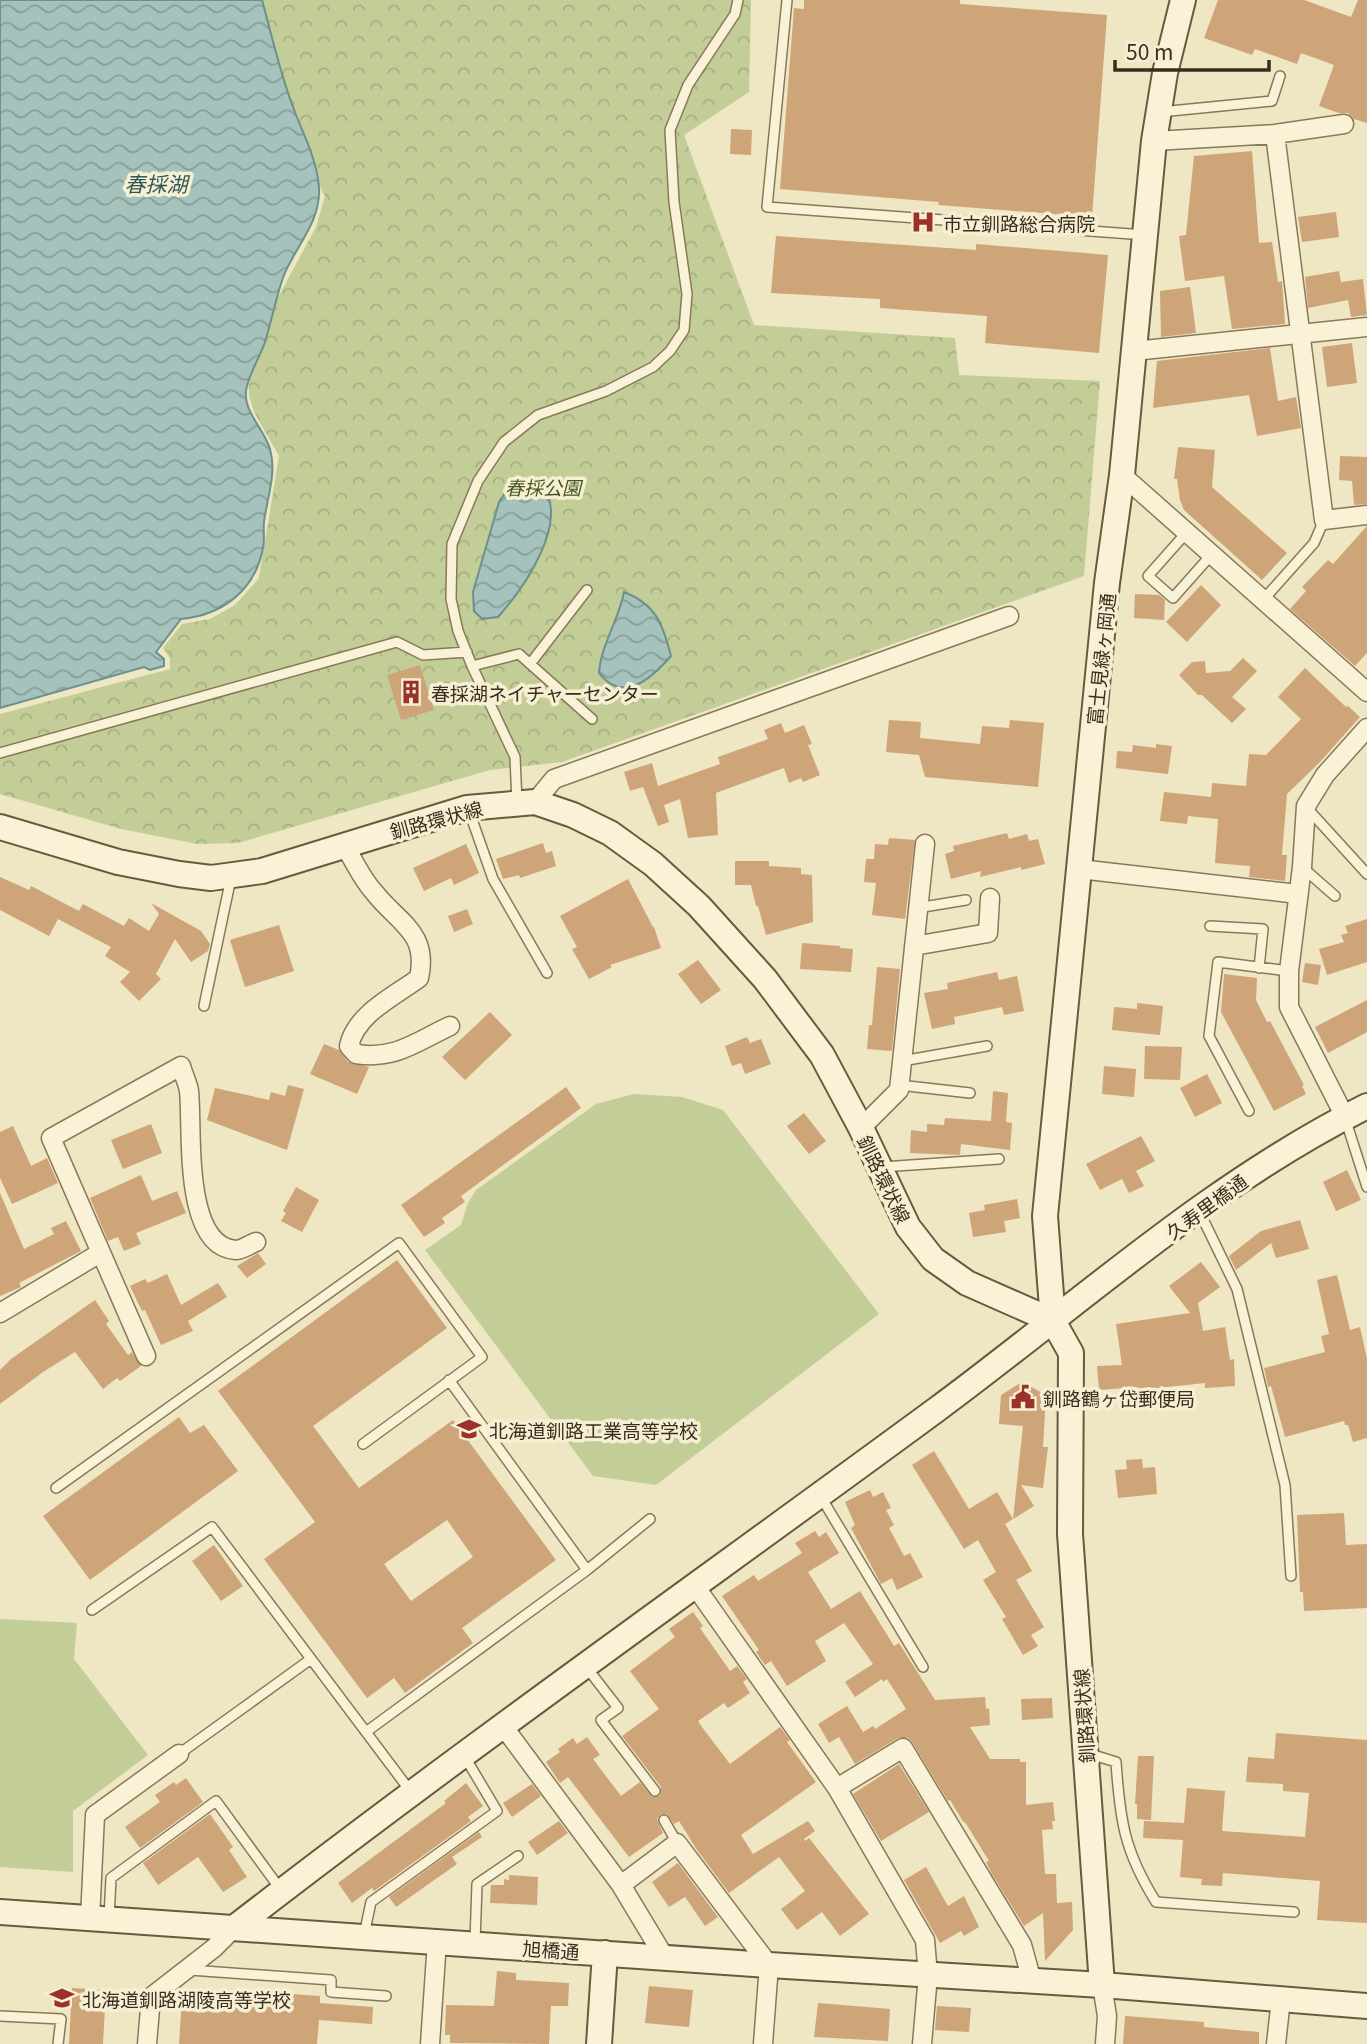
<svg xmlns="http://www.w3.org/2000/svg" width="1367" height="2044" font-family="Georgia,'Noto Sans JP',serif">
	<style>
		.park { fill: url(#park-crowns) }
		.pitch { fill: #c2cd97 }
		.water { fill: url(#water-waves); stroke: #6c908b; stroke-width: 2 }
		.building { fill: #cea479; fill-rule: evenodd }
		.lines { fill: none; stroke-linecap: round; stroke-linejoin: round }
		.lane-casing { stroke: #8a785a; stroke-width: 12 }
		.street-casing { stroke: #8a785a; stroke-width: 21 }
		.secondary-casing { stroke: #6b583d; stroke-width: 28 }
		.lane { stroke: #f9f2d7; stroke-width: 9 }
		.street { stroke: #f9f2d7; stroke-width: 18 }
		.secondary { stroke: #f9f2d7; stroke-width: 24 }
		.labels { text-anchor: middle; dominant-baseline: central; stroke-width: 7; stroke-linejoin: round; paint-order: stroke }
		.poi-label { font-size: 19px; fill: #392e1e; stroke: #f6efd3; text-anchor: start }
		.park-label { font-size: 19px; font-style: italic; fill: #455624; stroke: #f6efd3 }
		.street-label { font-size: 19px; fill: #392e1e; stroke: #f6efd3 }
		.water-label { font-size: 21px; font-style: italic; fill: #2d5859; stroke: #f6efd3 }
	</style>
	<defs>
		<pattern id="park-crowns" width="20" height="18" patternUnits="userSpaceOnUse" patternTransform="scale(1.75)"><rect width="20" height="18" fill="#c2cd97"/><path d="M2 6a3 3 0 1 1 6 0M12 15a3 3 0 1 1 6 0" fill="none" stroke="#a7b082"/></pattern>
		<pattern id="water-waves" width="16" height="10" patternUnits="userSpaceOnUse" patternTransform="scale(1.75)"><rect width="16" height="10" fill="#a6c2bc"/><path d="M0 5q4-4 8 0t8 0" fill="none" stroke="#889e98"/></pattern>
	</defs>
	<rect width="100%" height="100%" fill="#efe6c3"/>
	<path class="park" d="M248,0h503l-2,92 -65,43 70,190 201,13 4,37 141,6 -16,195 -522,186 -72,8 -252,73 -41,1 -76,-15 -121,-35v-80l170,-45v-11l-7,-10 19,-24 28,-5 25,-14 24,-27 20,-122 -25,-44 -5,-17 -1,-35 8,-36 19,-21 41,-76 9,-31 -67,-121z"/>
	<path class="pitch" d="M634,1094l48,3 41,13 156,204 -223,171 -63,-9 -168,-226 36,-25 7,-22 8,-13 120,-86z
		M0,1619l77,4 -3,36 74,96 -75,56v61l-73,-5z"/>
	<path class="water" d="M0,0h262c10,36 18,73 31,107 10,27 24,52 26,81 2,33 -23,58 -35,87 -8,22 -12,44 -19,67 -5,15 -14,28 -18,44 -7,23 17,42 23,63 7,25 -3,48 -6,73 -1,9 1,18 -1,26 -8,43 -41,67 -82,71l-25,33 8,7v7l-14,4 -6,-3 -144,41z
		M526,482l15,2c31,36 -18,105 -43,133l-16,2 -8,-8 -1,-19 26,-90 11,-16z
		M624,592c32,12 39,33 47,64 -20,23 -48,48 -72,17 2,-29 20,-53 25,-81z"/>
	<path class="building" d="M804,0h156v4l147,11 -15,202 -154,-12 1,-3 -159,-13 14,-181 10,1z
		M1218,0h86l47,17 7,-17h9v123l-13,-4 -6,-6h-9l-20,-7 15,-41 -33,-12 -4,11 -42,-15 -3,6 -48,-17z
		M731,129l21,1 -1,25 -21,-1z
		M1252,151l7,92 13,-1 6,40 4,-1 3,43 -53,5 -8,-53 -39,5 -6,-45 7,-1 8,-79z
		M1336,212l3,25 -37,5 -4,-25z
		M776,236l200,14v-6l132,11 -9,98 -114,-10 2,-27 -107,-8v-9l-109,-6z
		M1339,271l2,11 22,-3 4,36 -16,2 -3,-17 -40,8 -3,-31z
		M1190,287l6,46 -35,4 -1,-46z
		M1352,343l5,40 -30,4 -5,-40z
		M1270,348l8,53 18,-4 5,31 -44,8 -8,-41 -96,13 4,-47z
		M1178,447l37,3 -3,37 75,66 -25,27 -78,-70 -4,-10 -3,-21h-3z
		M1340,456l27,1v47l-13,1 -2,-24 -13,-1z
		M1367,526v127l-12,13 -65,-57 16,-18 -4,-4 26,-27 5,4z
		M1201,585l20,20 -34,37 -21,-20z
		M1135,594l24,1 6,5 -1,20 -30,-2z
		M1243,658l14,13 -25,26 14,12 -14,14 -30,-28h-4l-19,-20 13,-13 13,-1 1,12 24,-2z
		M420,665l14,45 -33,10 -14,-45z
		M1305,668l41,39 2,-1 12,11 -40,45 -33,32 -5,61h5l-2,26 -36,-4 1,-11 -35,-3 3,-44 -30,-3 -1,8 -27,-3 4,-29 47,5 1,-14 34,3 3,-32 17,1 35,-36 -23,-22z
		M889,720l32,2 -1,16 60,6 2,-18 27,2 1,-8 34,3 -6,64 -113,-10 -6,-22 -33,-3z
		M781,723l4,10 19,-8 8,19 -4,1 12,30 -17,7 -2,-4 -12,5 -5,-15 -68,25 2,42 -30,3 -8,-39 -16,6 5,17 -11,4 -15,-39 -13,4 -6,-19 28,-9 6,23 62,-22 -2,-7 50,-18 -4,-9z
		M1156,744l16,2 -4,28 -52,-6 1,-17 15,1 1,-7 23,3z
		M1007,833l2,6 18,-5 2,7 9,-2 7,25 -24,6v-3l-41,10 1,-6 -30,8 -6,-25 9,-3 -1,-5z
		M889,838l26,2 -10,79 -33,-4 4,-32 -12,-1 2,-23h8l1,-15 13,1z
		M543,843l3,10 6,-2 4,15 -36,12 -1,-3 -16,4 -7,-20z
		M466,844l13,29 -25,12 -3,-7 -27,13 -11,-23z
		M735,861h34v5l32,2v6l11,1 1,47 -47,13 -8,-29h-2l-5,-21h-16z
		M0,877l29,13 2,-4 48,25 4,-7 41,22 5,-8 20,13 10,-17 -8,-11 50,28 9,13 -2,7 -17,11 -16,-23 -19,35 5,5 -22,22 -19,-19 10,-10 -25,-16 6,-9 -53,-28 -9,17 -49,-26z
		M628,879l25,48h1l7,21 -51,17 2,2 -23,12 -17,-30 5,-2 -17,-31z
		M467,909l6,15 -19,8 -6,-16z
		M1367,919v43l-40,13 -8,-26 25,-7 -3,-7 7,-2 -3,-7z
		M279,925l15,46 -49,16 -15,-47z
		M802,943l38,3v2l13,1 -2,23 -51,-3z
		M698,960l23,30 -20,14 -23,-30z
		M1305,963l16,2 -3,20 -16,-3z
		M877,967l23,2 -8,82 -25,-2 2,-24h3z
		M997,972l2,8 18,-4 7,35 -20,4 -2,-8 -48,10 1,7 -23,5 -8,-36 24,-4 -1,-6z
		M1224,974l33,4 -1,22 11,22 3,-1 34,64 -2,1 4,8 -32,17 -53,-99z
		M1367,1000v32l-39,21 -13,-26z
		M1137,1003l26,3 -3,29 -48,-5 2,-23 23,2z
		M490,1012l22,23 -47,45 -23,-23z
		M747,1037l3,6 11,-4 10,25 -26,10 -4,-11 -9,3 -7,-20z
		M324,1044l15,6 9,12 21,5 -12,27 -47,-20z
		M1145,1046l37,1 -2,33 -36,-1z
		M1104,1066l32,3 -2,28 -32,-3z
		M1207,1074l15,29 -27,14 -15,-29z
		M288,1085l16,4 -17,61 -80,-30 8,-32 54,12 2,-8 14,4z
		M566,1087l15,21 -120,88 4,6 -23,16 3,5 -21,14 -23,-32z
		M993,1091l15,2 -2,29 6,1 -2,27 -49,-6 -1,11 -50,-2 1,-23 16,2v-8l17,1 1,-7 46,3z
		M804,1113l22,28 -17,13 -22,-28z
		M151,1124l11,29 -39,16 -12,-29z
		M13,1126l18,40 16,-8 11,25 -46,21 -12,-26v-46z
		M1141,1136l14,25 -19,10 8,15 -15,7 -7,-14 -22,11 -14,-26z
		M1347,1170l14,30 -25,11 -13,-29z
		M141,1175l11,26 25,-10 9,22 -50,20 5,11 -17,7 -6,-14 -10,4 -18,-43z
		M296,1187l23,13 -17,32 -21,-11 5,-8 -3,-2z
		M0,1193l24,56 30,-15 -3,-6 15,-7 15,30 -62,32 2,4 -21,9z
		M1017,1199l3,19 -16,3 2,11 -33,5 -4,-24 16,-3 -1,-5z
		M1300,1220l9,29 -33,9 -5,-15 -35,27 -7,-14 32,-25z
		M258,1253l8,11 -19,14 -10,-12z
		M397,1260l50,68 -134,98 46,62 94,-68 103,140 -94,68 11,15 -68,50 -11,-15 -27,20 -103,-139 51,-37 -97,-131zM447,1520l26,37 -62,44 -27,-37z
		M1201,1262l19,25 -22,16 5,28 22,-4 5,33 4,-1 1,27 -30,2v-5l-66,7 -1,-3 -39,3 -2,-24 25,-1 -6,-41 74,-11 -21,-27z
		M167,1274l14,31 37,-22 9,14 -39,24 5,10 -32,14 -16,-35 -3,1 -12,-25 15,-7 3,4z
		M1337,1275l13,55 10,-3 7,32v79l-14,4 -5,-17h-3l-1,-4 -59,16 -14,-51 -3,1 -4,-19 61,-16 -4,-16 8,-2 -12,-54z
		M95,1300l14,21 -3,3 22,31 4,-3 9,14 -21,15 -3,-3 -14,11 -28,-37 -32,20 -43,32v-34l11,-11z
		M1022,1382l24,13 -3,52h5l-5,41 -22,-3 13,21 -21,13 10,-93 -24,-2 2,-29z
		M179,1417l11,16 14,-8 34,46 -148,109 -47,-64z
		M934,1451l35,58 28,-17 16,27 -8,5 27,47 -16,9 28,47 -13,8 7,11 -15,9 -21,-36 4,-2 -23,-37 13,-8 -18,-32 -14,9 -52,-84z
		M1142,1459l1,9 12,-1 2,27 -39,4 -3,-28 12,-1 -1,-9z
		M870,1490l3,7 10,-5 8,16 -5,2 8,15 -5,3 15,28 6,-3 13,24 -26,13 -5,-12 -11,6 -30,-56 4,-3 -10,-23z
		M1344,1513l2,32 21,-1v64l-63,3 -1,-19h-3l-3,-77z
		M815,1531l4,6 7,-5 13,21 -31,19 23,37 29,-18 34,55 5,-3 36,57 50,-3 1,12 3,-1 1,17 -20,2 20,32h30v3h6v43l27,-3 2,19h-3l1,8 -11,1 3,44h11l1,29 15,-1 1,28 -28,31 -2,-48 -19,13 -32,-52 -6,-12 3,-1 -24,-39 -1,1 -14,-23 -2,1 -36,-59 -4,-4h-10l-43,26 -16,-27 -10,6 -11,-19 29,-18 16,26 10,-6 2,3 31,-20 -19,-30 -4,3 -1,-3 -27,18 -10,-15 28,-18 -29,-41 -29,18 11,20 -39,25 -16,-25 -6,4 -9,-13 3,-2 -37,-54 32,-21 4,6 44,-28 -7,-10z
		M214,1545l29,41 -22,15 -29,-40z
		M693,1612l10,14 -3,2 30,43 7,-5 10,13 -4,3 7,11 -22,15 -4,-5 -26,18 4,6 28,37 50,-37 10,13 -3,2 29,40 -75,53 12,19 55,-33 7,10 -11,8 1,2 4,-3 60,76 -29,22 -18,-24 -25,18 -16,-21 24,-18 -26,-34 -50,36 -32,-43 -18,-29 -5,3 -7,-10h-6l-4,5 6,14 -34,24 -61,-80 -8,6 -14,-21 14,-10 -2,-3 15,-11 4,6 10,-7 13,18 -7,4 28,37 19,-14 12,15 8,-1 1,-9 -39,-51 37,-27 -29,-38 45,-34 -6,-8z
		M1052,1698l1,20 -31,2 -1,-21z
		M1276,1733l91,7v183l-50,-3 3,-39 -97,-8 -1,13 -21,-1 1,-6 -22,-2 3,-37 -40,-2 1,-17 40,2 3,-35 38,3 -3,40 83,6 4,-44 -26,-2v-7l-37,-2 2,-25 26,2z
		M1138,1756h16l-3,64 -14,-1v-15h-2z
		M899,1764l30,48 -48,29 -28,-47z
		M186,1778l17,24 -63,46 -15,-21 35,-25 -5,-7 19,-13 2,3z
		M466,1783l17,23 -15,11 3,4 -97,70 -2,-3 -20,15 -14,-20 108,-80 -2,-2z
		M532,1784l9,12 -29,21 -9,-14z
		M210,1814l23,33 -4,3 18,27 -24,15 -25,-35 -40,28 -15,-22z
		M559,1821l9,12 -31,22 -9,-13z
		M479,1832l3,5 -30,20 5,7 -61,43 -7,-10z
		M678,1863l40,54 -13,9 -20,-29 -16,10 -17,-25z
		M926,1867l22,39 16,-10 15,31 -15,9 -3,-5 -21,12 -36,-63z
		M509,1875l29,2 -1,28 -47,-2 1,-18h13v-6l5,1z
		M497,1971l19,2v7l53,3 -1,23h-17l-2,38 -99,-1v-8h-5l1,-30 48,1z
		M649,1986l44,4 -4,37 -44,-4z
		M72,1988l34,2 -3,54h-34z
		M224,1989l96,7v7l53,4 -1,17 -53,-4 -2,24h-138l3,-45 41,3z
		M818,2003l72,6 -2,32 -74,-4z
		M937,2006l34,2 -2,24 -34,-2z
		M1125,2016l79,6v5l55,5v12h-136z"/>
	<g class="lines">
		<g class="lane-casing">
			<path id="lane" d="M787,0l-20,207 378,28
				M1160,112l112,-11 8,-25
				M1187,532l-39,44 25,22 39,-44
				M1263,600l51,-57 10,-23
				M530,664l57,-74
				M472,666l43,91 2,45
				M592,719l-73,-65 -47,12 -14,-35 -7,-32 1,-55 26,-63 26,-39 34,-27 68,-24 47,-24 17,-16 14,-21 3,-36 -13,-92 -4,-72 18,-45 47,-71 3,-14
				M0,753l397,-111 26,13 44,-3
				M1307,808l60,66
				M469,811l24,68 54,94
				M1302,867l33,29
				M917,908l49,-8
				M1210,926l53,3 -4,39
				M204,1006l27,-128
				M902,1061l85,-15
				M899,1085l71,8
				M1249,1111l-40,-75 9,-74 71,9
				M1345,1118l22,69
				M882,1167l117,-8
				M1199,1211l38,78 48,196 6,91
				M449,1380l138,190 63,-51
				M56,1488l343,-245 83,114 -119,87
				M821,1497l102,170
				M92,1610l120,-83 199,265
				M587,1668l31,40 -17,12 54,71
				M366,1732l221,-162
				M1087,1753l29,9c4,58 8,89 40,140l138,10
				M179,1754l132,-95
				M664,1820l13,23
				M109,1918l2,-40 105,-77 65,89
				M364,1935l7,-33 126,-91 -32,-54
				M475,1942l2,-58 41,-28
				M190,1970l141,10v12l55,4
				M0,2016l61,3 -3,25"/>
		</g>
		<g class="street-casing">
			<path id="street" d="M1275,134l49,386 43,-5
				M1154,141l121,-7 69,-10
				M1134,351l233,-24
				M1122,475l245,217
				M535,802l19,-23 455,-163
				M345,846c9,15 17,33 29,46 24,31 55,40 45,86 -26,19 -63,36 -70,68l7,8c39,6 60,-12 94,-28
				M1079,869l219,25
				M914,946l74,-13 2,-35
				M1345,1117l-56,-110v-36l13,-104 4,-61 19,-31 42,-47
				M861,1128l38,-38 26,-246
				M0,1313l100,-60
				M146,1356l-95,-218 130,-72c2,8 7,17 8,25 4,38 -7,156 47,159 6,0 14,-6 20,-8
				M695,1586l142,202 88,152 3,35 -6,69
				M503,1726l118,159 44,73
				M837,1788l66,-40 119,197 10,36
				M621,1885l56,-42 92,122 -6,79
				M90,1919l5,-104 84,-61
				M1102,1985l5,31 -2,28
				M147,2044l4,-47 63,-49 20,-20
				M430,2044l7,-103
				M1276,2044l5,-45"/>
		</g>
		<g class="secondary-casing">
			<path id="secondary" d="M0,827l118,35 61,12 32,4 51,-7 205,-63 68,-6 38,13 37,18 43,31 46,42 66,73 57,76 39,73 47,99 25,32 34,24 86,38 18,32 -1,181 32,451 265,21
				M1053,1321l-8,-105 34,-347 28,-286 15,-108 32,-334 11,-68 18,-73
				M0,1912l769,53 333,20
				M234,1928c230,-178 468,-346 702,-518 141,-104 274,-226 431,-304
				M599,2044l6,-91"/>
		</g>
		<use href="#lane" class="lane"/>
		<use href="#street" class="street"/>
		<use href="#secondary" class="secondary"/>
	</g>
	<defs>
		<g id="hospital-bare" transform="scale(1.89)"><path d="M-5-5h3v3.5h4V-5h3V5h-3V1.5h-4V5h-3Z" fill="#9a3229" stroke="#f6efd3" stroke-width="2.5" paint-order="stroke"/></g>
		<g id="building-bare" transform="scale(1.89)"><path d="M-4-6H4V6H1V3H-1V6H-4ZM-2.5-4.3h1.7v1.8h-1.7ZM.8-4.3h1.7v1.8H.8ZM-2.5-1h1.7V.8h-1.7ZM.8-1h1.7V.8H.8Z" fill="#9a3229" stroke="#f6efd3" stroke-width="2.5" paint-order="stroke"/></g>
		<g id="civic-bare" transform="scale(1.89)"><path d="M-.6-6.5H3V-4.5H.6V-3L4-1V1h2V6H-6V1h2V-1L-.6-3ZM-1.2 2.5V6h2.4V2.5Z" fill="#9a3229" stroke="#f6efd3" stroke-width="2.5" paint-order="stroke"/></g>
		<g id="school-bare" transform="scale(1.89)"><path d="M0-5L7-2L0 1L-7-2ZM-4 1L0 2.5L4 1V4Q0 6-4 4Z" fill="#9a3229" stroke="#f6efd3" stroke-width="2.5" paint-order="stroke"/></g>
	</defs>
	<g fill-rule="evenodd">
		<use href="#hospital-bare" x="923" y="222"/>
		<use href="#building-bare" x="411" y="692"/>
		<use href="#civic-bare" x="1023" y="1397"/>
		<use href="#school-bare" x="469" y="1429"/>
		<use href="#school-bare" x="62" y="1998"/>
	</g>
	<g class="labels">
		<g class="poi-label">
			<text x="943" y="222">市立釧路総合病院</text>
			<text x="431" y="692">春採湖ネイチャーセンター</text>
			<text x="1043" y="1397">釧路鶴ヶ岱郵便局</text>
			<text x="489" y="1429">北海道釧路工業高等学校</text>
			<text x="82" y="1998">北海道釧路湖陵高等学校</text>
		</g>
		<g class="park-label">
			<text x="543" y="486">春採公園</text>
		</g>
		<g class="street-label">
			<text transform="translate(1100 659) rotate(-84)">富士見緑ヶ岡通</text>
			<text transform="translate(436 819) rotate(-15)">釧路環状線</text>
			<text transform="translate(885 1179) rotate(64)">釧路環状線</text>
			<text transform="translate(1206 1206) rotate(-36)">久寿里橋通</text>
			<text transform="translate(1083 1716) rotate(-94)">釧路環状線</text>
			<text transform="translate(551 1949) rotate(4)">旭橋通</text>
		</g>
		<g class="water-label">
			<text x="156" y="183">春採湖</text>
		</g>
	</g>
	<path d="M1115 60v10h154v-10" fill="none" stroke="#392e1e" stroke-width="3.5"/>
	<text x="1126" y="60" font-size="21" fill="#392e1e" stroke="#f6efd3" stroke-width="5" paint-order="stroke">50 m</text>
</svg>
